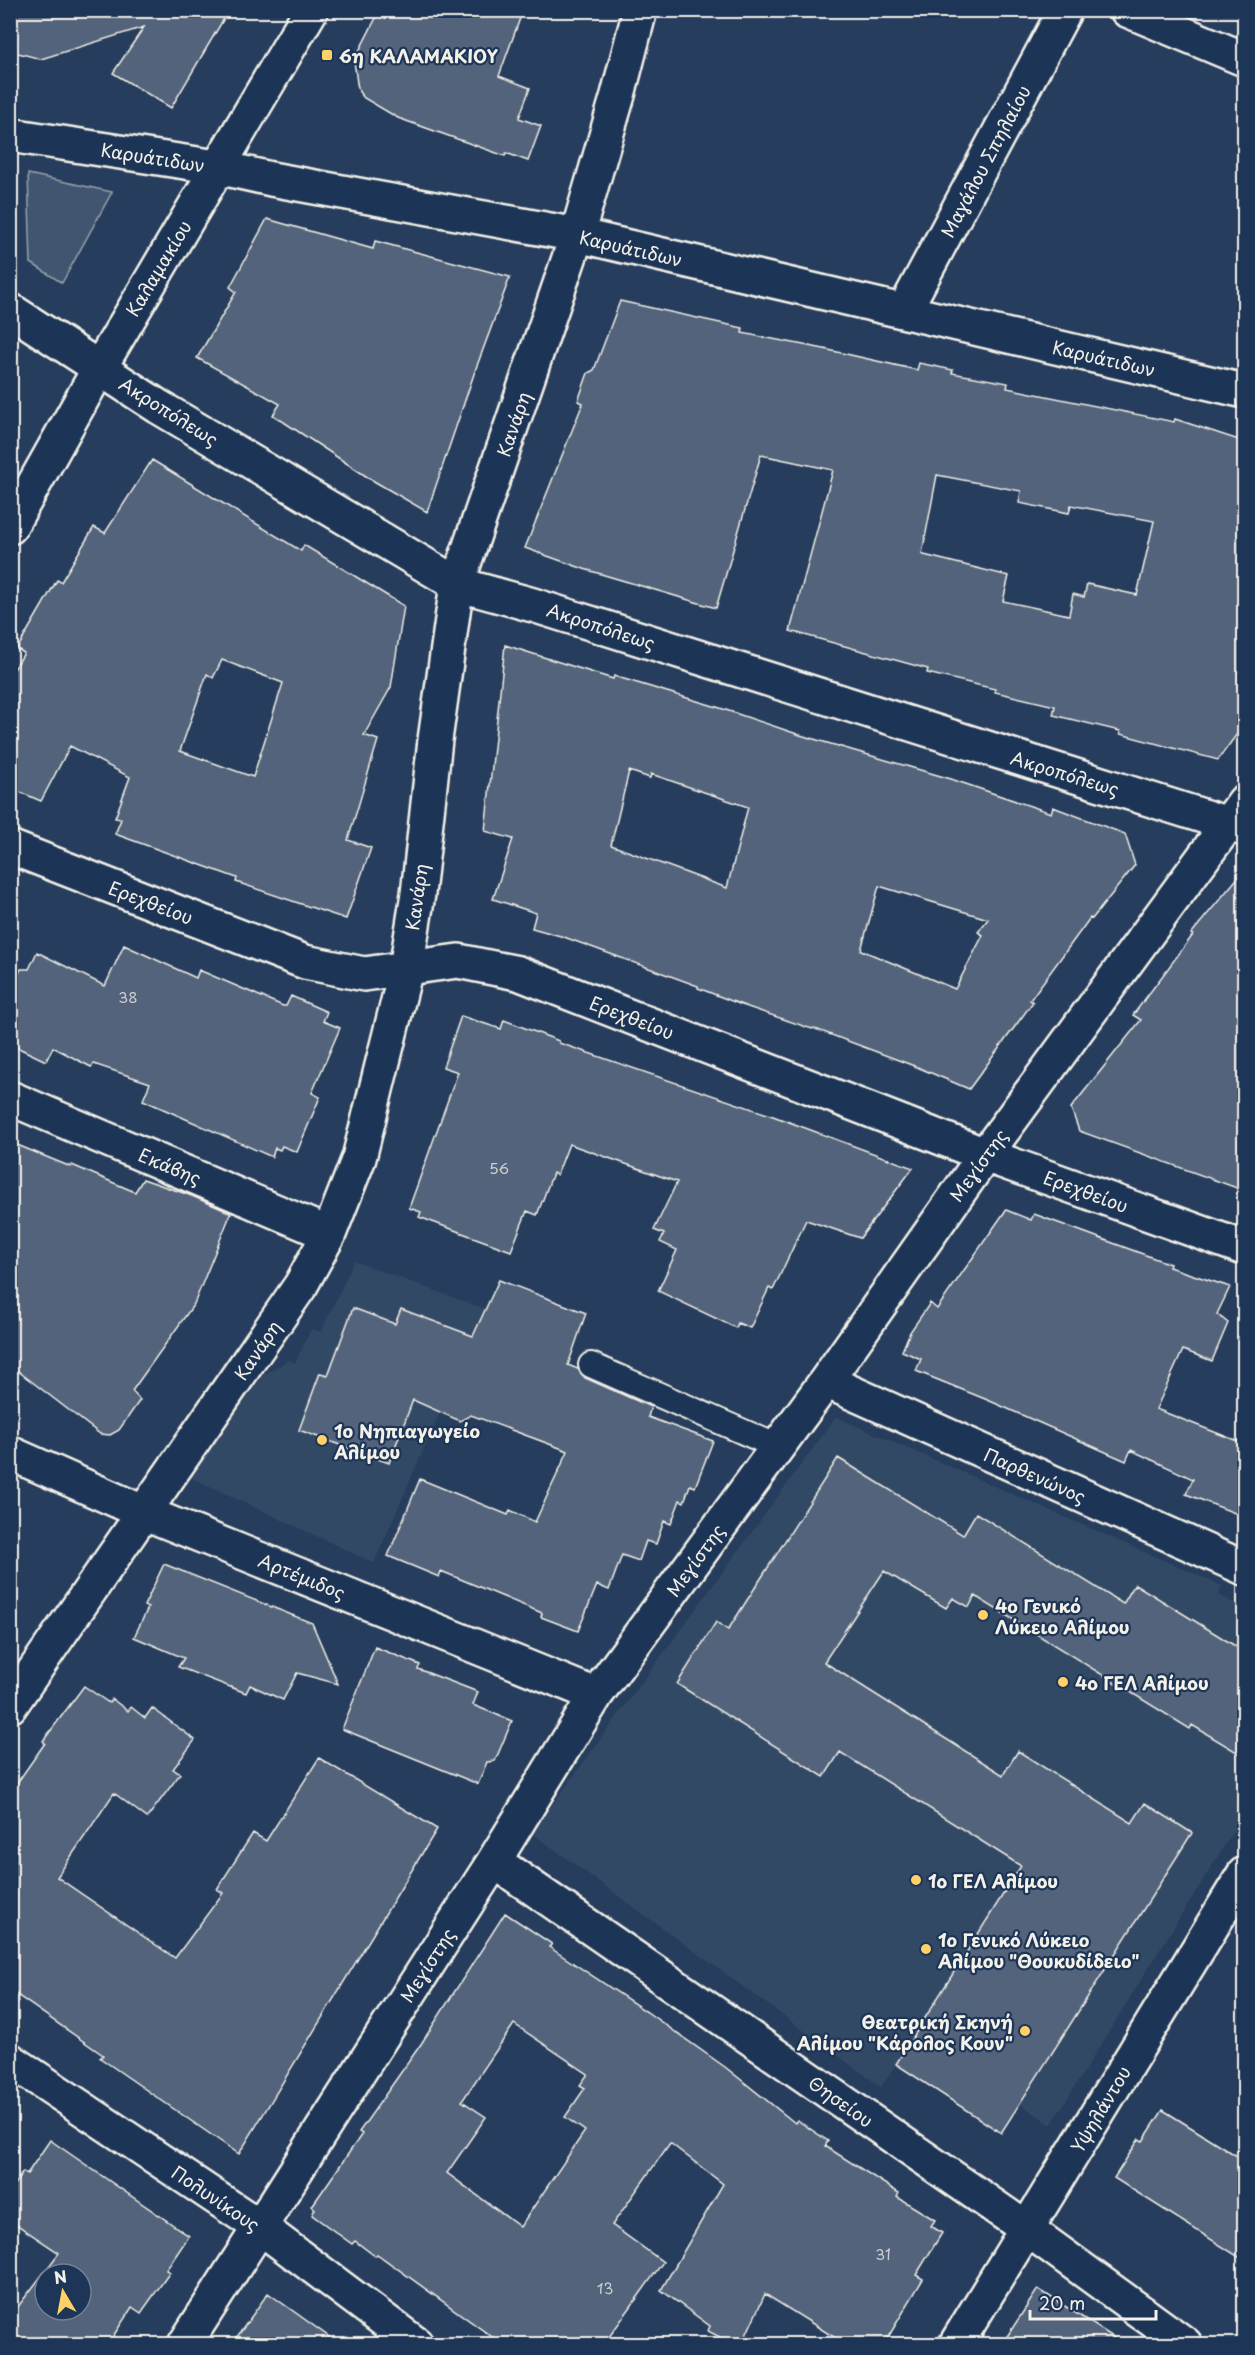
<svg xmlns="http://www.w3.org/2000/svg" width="1255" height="2355" font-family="'Playpen Sans',sans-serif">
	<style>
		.built { fill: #334966 }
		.green { fill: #40546f; stroke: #9aa2ac; stroke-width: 1.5 }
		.building { fill: #52647b; stroke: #f4f1e8; stroke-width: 1.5; fill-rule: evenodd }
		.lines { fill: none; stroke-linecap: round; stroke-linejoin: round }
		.lane-casing { stroke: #f4f1e8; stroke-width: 28 }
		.street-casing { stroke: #f4f1e8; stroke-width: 38 }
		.secondary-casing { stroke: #f4f1e8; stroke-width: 38 }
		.lane { stroke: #1d3557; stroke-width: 24 }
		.street { stroke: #1d3557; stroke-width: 33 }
		.secondary { stroke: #1d3557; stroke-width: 33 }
		.poi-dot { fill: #ffd166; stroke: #1d3557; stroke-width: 2 }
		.labels { text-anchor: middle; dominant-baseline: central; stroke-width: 4.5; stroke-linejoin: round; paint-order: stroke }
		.number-label { font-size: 15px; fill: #cccecd }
		.poi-label { font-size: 18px; font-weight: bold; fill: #f4f1e8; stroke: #1d3557; text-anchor: start }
		.street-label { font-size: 18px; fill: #f4f1e8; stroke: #1d3557 }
	</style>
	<rect width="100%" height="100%" fill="#263d5d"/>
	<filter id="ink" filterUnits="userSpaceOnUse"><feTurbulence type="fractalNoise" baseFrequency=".0167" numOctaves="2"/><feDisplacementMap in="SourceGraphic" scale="12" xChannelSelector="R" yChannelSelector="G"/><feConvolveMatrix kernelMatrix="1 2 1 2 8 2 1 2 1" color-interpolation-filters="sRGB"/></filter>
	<g filter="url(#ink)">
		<path class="built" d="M354,1261l131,48 -111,254 -184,-86 73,-102 26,-15 6,3 16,-34 10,3z
			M836,1417l386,169 -4,9 26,13v206l-193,311 -30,-21 -20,29 -105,-69 -15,23 -349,-254z"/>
		<path class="green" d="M28,174l84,18 -50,91 -31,-20z"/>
		<path class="building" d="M10,10h219l-58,98 -58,-35 31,-46 -103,32 -31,-8z
			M380,10h143l-24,66 31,12 -11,30 22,8 -13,35 -22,-8 -1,3 -107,-38 -34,-20 -5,-6 -2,-9 -3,-22z
			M267,219l106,30 2,-8 135,36 -35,94 -48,141 -55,-32 -99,-65 7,-11 -83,-46 39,-66 -6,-5z
			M620,301l123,27 -1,5 82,16 93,21 2,-7 34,7 -1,3 56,10 -1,5 167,34 1,-3 70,23v281l-27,37 -98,-26v-3l-67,-16 2,-9 -60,-14v-3l-68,-16 1,-4 -138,-38 43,-161 -72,-15 -45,153 -132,-39 -59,-21 58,-145 -5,-2 10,-28 6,-3zM937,475l84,16 -2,12 50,10 2,-8 83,16 -17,74 -50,-11 -3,13 -11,-3 -4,21 -66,-14 6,-25 -85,-21 -2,-1z
			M152,460l149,91 3,-6 100,61 -13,81 -27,48 14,5 -30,100 23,8 -25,71 -110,-37 1,-4 -122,-44 6,-15 -6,-1 15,-41 -60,-31 -29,55 -31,-13v-112l14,-23 -7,-4 40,-69 4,2 33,-55 11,6zM222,660l61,23 -30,94 -73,-26 27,-77 6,4z
			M505,645l108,34 1,-3 103,31 83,28 151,44 100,34 2,-6 72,27 10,31 -43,54 -2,-1 -60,82 3,2 -64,87 -52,-22 -104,-39 -1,1 -70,-24 -44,-17v-2l-134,-49 -32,-9 4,-15 -43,-14 20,-60 -28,-8zM629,771l21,7 1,-4 97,33 -21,81 -116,-43zM879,886l109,33 -10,13 5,3 -28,54 -94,-39z
			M1245,869v322l-166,-60 -8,-23 70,-88 -8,-5 60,-80 -2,-1z
			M124,945l72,33 3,-8 84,36h3l5,-10 36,16 -4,9 17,7 -28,65 8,4 -23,55 -15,-6 -2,4 -5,-2 -3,9 -129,-57 7,-17 -56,-19 -3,3 -38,-20 -7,14 -36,-17v-55l11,-20h8l8,-17 68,34z
			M461,1016l40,13 3,-9 55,21v2l214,73 140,52 -53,70 -54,-18 -33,70 -4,-2 -19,40 -12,-5 -2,5 -78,-37 19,-41 -17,-8 4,-8 -10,-4 23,-48 -108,-38 -12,31 -4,-2 -16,42 -10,-4 -16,40 -92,-34 2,-5 -12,-4 49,-136 -15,-5z
			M10,1142l61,25 1,-2 63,27 8,-13 49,17 39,17 -37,91 -62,87 8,9 -21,30 -9,5 -10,-1 -90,-69z
			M1006,1210l25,10 3,-6 136,50 -1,3 61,20 -13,27 11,9 -16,38 -29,-11 -27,59 89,35v73l-59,-23 7,-15 -62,-29 -5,11 -136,-60 -74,-30 5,-12 -19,-8 8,-19 20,-29 7,6z
			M499,1280l87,33 -18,52 10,4 7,9 66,29 -3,10 65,24 -18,46 -5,-2 -6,17 -4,-2 -9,24 -7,-3 -8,23 -10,-3 -7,20 -17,-6 -13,35 -12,-5 -19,46 -37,-14 1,-4 -101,-42 -2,6 -51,-21 32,-77 88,36 2,-5 25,12 33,-71 -97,-36 -11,6 -47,-21 -24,63 -90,-33 21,-57 8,2 25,-67 42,16 6,-15 72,27z
			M838,1458l125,77 13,-22 147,91 12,-20 110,68v105l-53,-32 -2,4 -215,-133 -6,11 -16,-9 -7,10 -62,-37 -60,91 179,113 15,-24 114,72 13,-20 47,30 -191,300 -105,-69 125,-198 -181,-114 -16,25 -147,-93 39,-62 12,8z
			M164,1564l148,59 26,61 -41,-11 -14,27 -33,-15 -4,8 -68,-26 6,-9 -50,-21 14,-29 -4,-2z
			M375,1647l45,18 -2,4 60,23 -5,13 39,16 -17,40 -8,1 -9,22 -136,-55z
			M84,1686l25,17 3,-4 16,12 3,-4 14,11 7,-10 43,32 -22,29 7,5 -33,44 -33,-25 -57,84 118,81 48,-65 -6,-4 36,-56 13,8 53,-83 118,71 -198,325 -139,-96 3,-3 -93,-65v-197l35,-50 -2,-2z
			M505,1913l47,31 -3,3 98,65 78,55 70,56 2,-3 31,21 -3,5 74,47 -2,4 38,23 -4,6 11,7 -26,42 7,4 -39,65h-39l-80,-50 -23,50h-9l-25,-13 2,-5 -49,-36 62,-106 -53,-41 -58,82 51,37 -59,82h-102l-125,-90 -2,2 -20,-15 -3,3 -40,-29 3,-6 -3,-3 50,-72 -3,-2 62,-88zM514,2024l74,50 -8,11 5,3 -20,29 20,14 -65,96 -73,-54 39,-56 -24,-16z
			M1163,2110l82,51v100l-131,-83 25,-39 4,2z
			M50,2140l139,96 -23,34 4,2 -29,41 -9,-6 -24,37h-98v-27l49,-64 -49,-33v-30l13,-18 4,2zM45,2274h36v36h-36z
			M1038,2289l86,55h-122z
			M268,2293l71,51h-107z"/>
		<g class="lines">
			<g class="lane-casing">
				<path id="lane" d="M591,1365l187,82"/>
			</g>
			<g class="street-casing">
				<path id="street" d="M1127,10l117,49
					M10,135l207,32 54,12 306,56 667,156
					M10,310l149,97 298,177 76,21 711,224
					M904,311l161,-301
					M10,847l295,115 59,12 94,-13 60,12 467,182 259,93
					M10,1098l319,136
					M826,1381l418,187
					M10,1453l135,60 451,182
					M10,1706l291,-421 28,-51 30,-76 47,-189 12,-75 17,-154 22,-156 120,-349 41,-140 22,-85
					M494,1861l533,368 158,115
					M10,2060l250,167 156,117
					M185,2344l309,-483 102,-166 230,-314 159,-226 259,-353
					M956,2344l288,-470"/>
			</g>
			<g class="secondary-casing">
				<path id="secondary" d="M10,527l90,-160 211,-357"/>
			</g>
			<use href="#lane" class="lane"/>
			<use href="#street" class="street"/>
			<use href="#secondary" class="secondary"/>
		</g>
	</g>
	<g class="poi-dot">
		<rect x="321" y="49" width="12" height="12" rx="3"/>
		<circle cx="322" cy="1440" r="6"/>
		<circle cx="983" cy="1615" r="6"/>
		<circle cx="1063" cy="1682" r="6"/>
		<circle cx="916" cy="1880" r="6"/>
		<circle cx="926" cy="1949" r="6"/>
		<circle cx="1025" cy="2031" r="6"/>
	</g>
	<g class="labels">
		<g class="number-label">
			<text x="128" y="996">38</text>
			<text x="499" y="1167">56</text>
			<text x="883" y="2253">31</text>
			<text x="605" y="2287">13</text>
		</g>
		<g class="poi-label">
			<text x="339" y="55">6η ΚΑΛΑΜΑΚΙΟΥ</text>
			<text x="334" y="1430">1o Νηπιαγωγείο<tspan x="334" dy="21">Αλίμου</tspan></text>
			<text x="995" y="1605">4ο Γενικό<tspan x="995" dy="21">Λύκειο Αλίμου</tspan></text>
			<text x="1075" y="1682">4ο ΓΕΛ Αλίμου</text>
			<text x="928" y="1880">1ο ΓΕΛ Αλίμου</text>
			<text x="938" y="1939">1ο Γενικό Λύκειο<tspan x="938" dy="21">Αλίμου "Θουκυδίδειο"</tspan></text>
			<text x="1013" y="2021" text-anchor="end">Θεατρική Σκηνή<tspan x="1013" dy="21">Αλίμου "Κάρολος Κουν"</tspan></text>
		</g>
		<g class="street-label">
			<text transform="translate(153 157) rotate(9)">Καρυάτιδων</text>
			<text transform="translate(985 161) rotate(-62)">Μαγάλου Σπηλαίου</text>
			<text transform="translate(631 248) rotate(13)">Καρυάτιδων</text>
			<text transform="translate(158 268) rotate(-59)">Καλαμακίου</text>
			<text transform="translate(1104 358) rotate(13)">Καρυάτιδων</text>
			<text transform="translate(169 411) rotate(32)">Ακροπόλεως</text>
			<text transform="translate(513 424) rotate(-71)">Κανάρη</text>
			<text transform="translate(601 626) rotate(18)">Ακροπόλεως</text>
			<text transform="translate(1065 773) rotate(17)">Ακροπόλεως</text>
			<text transform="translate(416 897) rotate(-82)">Κανάρη</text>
			<text transform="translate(151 902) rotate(21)">Ερεχθείου</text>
			<text transform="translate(632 1017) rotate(21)">Ερεχθείου</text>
			<text transform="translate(978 1165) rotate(-54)">Μεγίστης</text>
			<text transform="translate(170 1166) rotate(23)">Εκάβης</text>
			<text transform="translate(1086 1191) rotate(20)">Ερεχθείου</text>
			<text transform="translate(257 1350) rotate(-56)">Κανάρη</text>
			<text transform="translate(1035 1475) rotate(24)">Παρθενώνος</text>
			<text transform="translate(695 1560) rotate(-54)">Μεγίστης</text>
			<text transform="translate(302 1576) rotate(22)">Αρτέμιδος</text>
			<text transform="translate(427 1965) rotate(-57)">Μεγίστης</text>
			<text transform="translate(841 2101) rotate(35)">Θησείου</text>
			<text transform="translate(1100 2109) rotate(-59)">Υψηλάντου</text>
			<text transform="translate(216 2198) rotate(34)">Πολυνίκους</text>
		</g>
	</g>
	<rect width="1255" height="2355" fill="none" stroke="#1d3557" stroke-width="36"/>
	<rect x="18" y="18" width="1219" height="2319" fill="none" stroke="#f4f1e8" stroke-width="2" filter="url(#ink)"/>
	<g transform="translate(63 2292) rotate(350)"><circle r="28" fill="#1d3557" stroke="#738091" stroke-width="1.5"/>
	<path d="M0-4.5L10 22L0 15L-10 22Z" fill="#ffd166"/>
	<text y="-9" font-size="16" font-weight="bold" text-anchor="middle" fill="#f4f1e8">N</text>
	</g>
	<path d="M1030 2310v9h126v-9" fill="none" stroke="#f4f1e8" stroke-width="3"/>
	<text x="1039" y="2310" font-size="18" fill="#f4f1e8" stroke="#1d3557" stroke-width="4.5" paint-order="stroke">20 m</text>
</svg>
